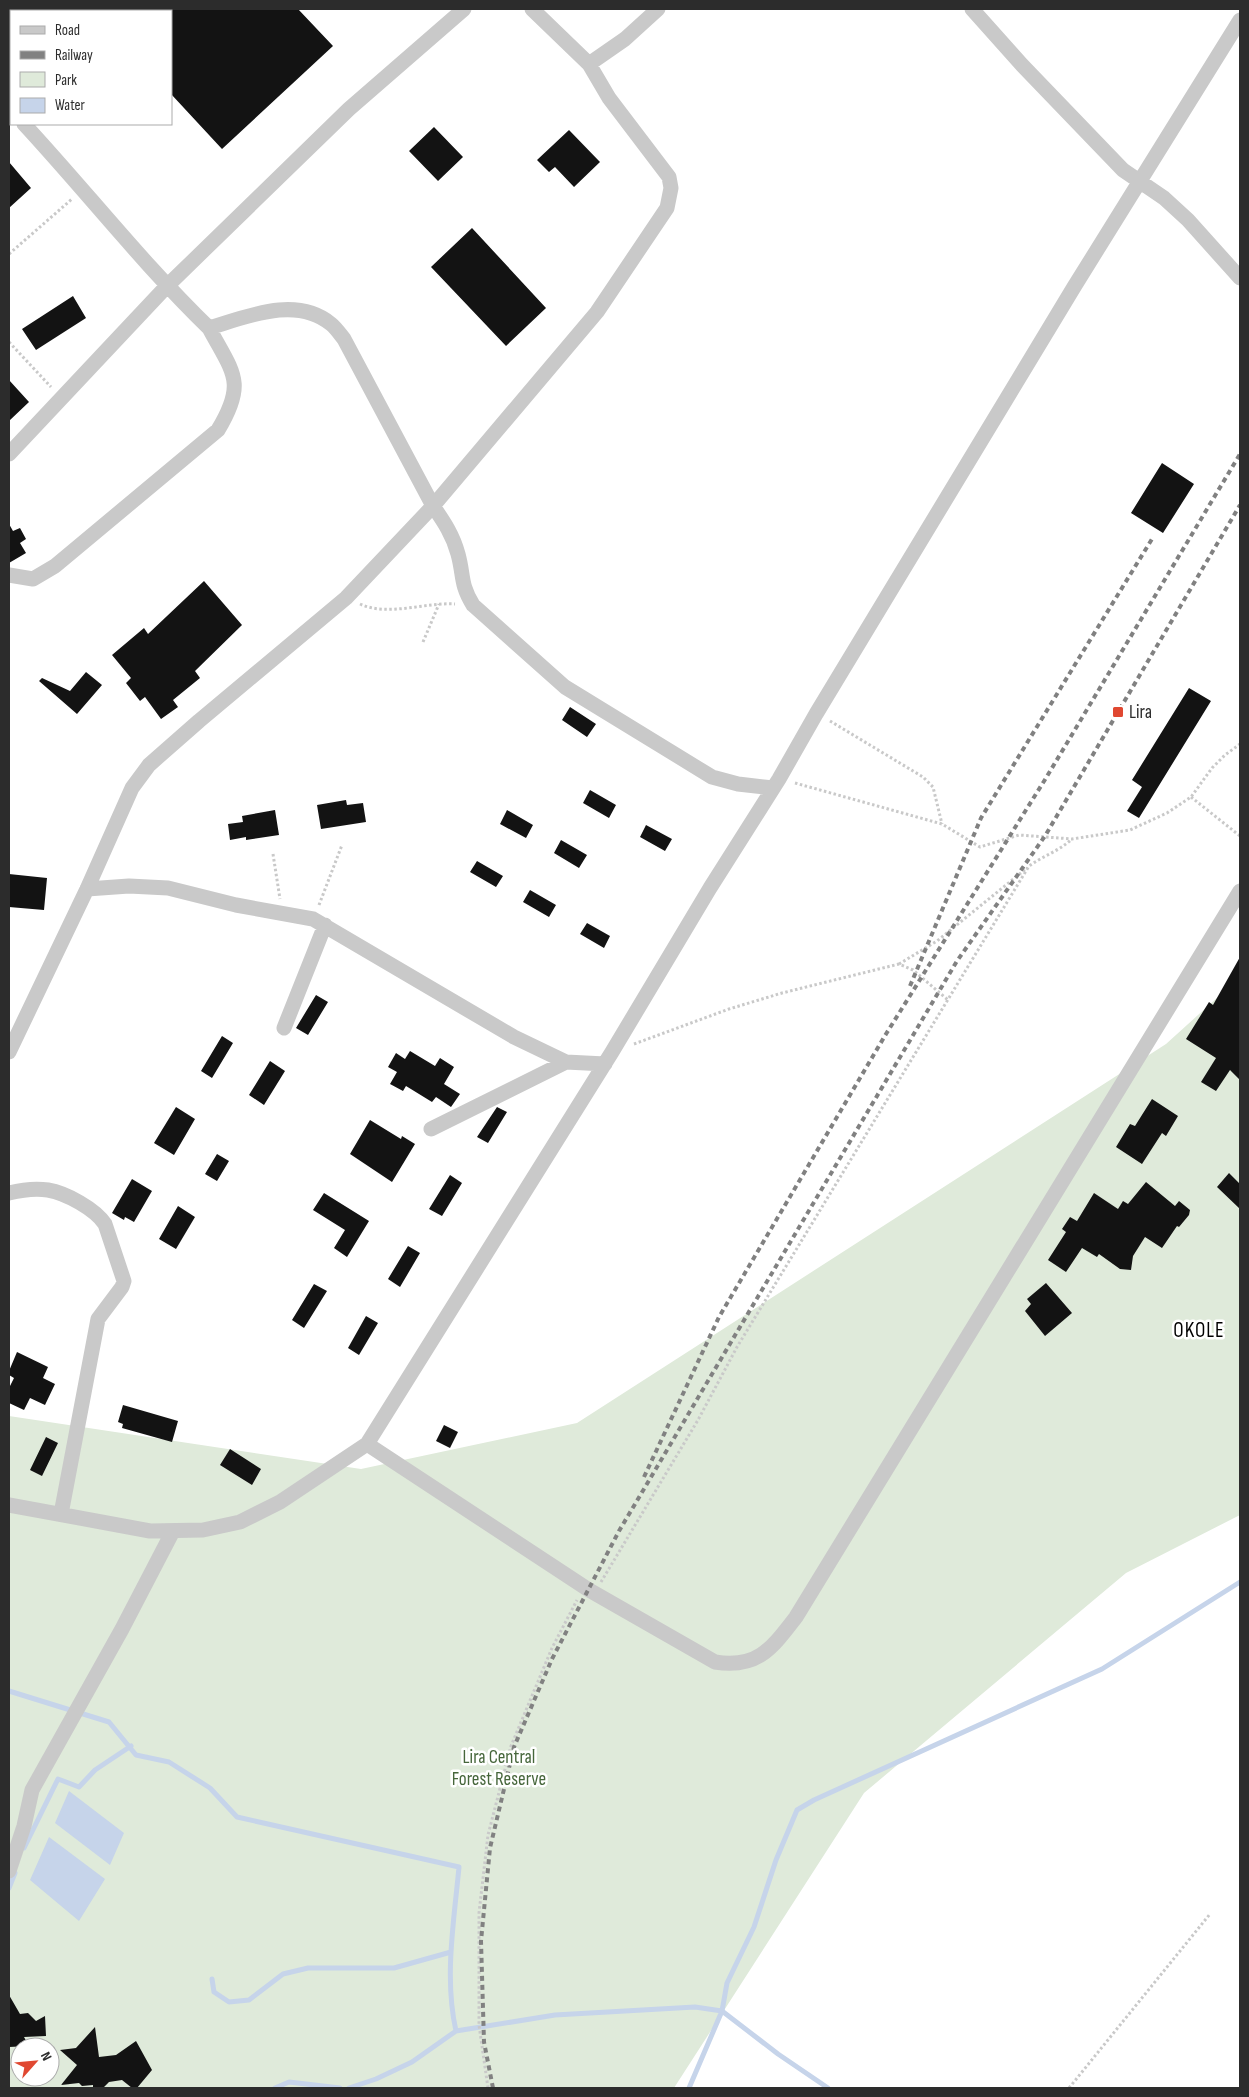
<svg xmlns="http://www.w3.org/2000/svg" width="1249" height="2097" font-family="'Sofia Sans Condensed',sans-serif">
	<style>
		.green { fill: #dfeada; fill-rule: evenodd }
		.water { fill: #c6d4ea }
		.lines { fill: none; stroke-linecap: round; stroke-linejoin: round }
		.stream { stroke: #c6d4ea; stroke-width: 5 }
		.building { fill: #131313 }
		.path { stroke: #c9c9c9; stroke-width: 3; stroke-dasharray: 2.5 2.5; stroke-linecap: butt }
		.minor { stroke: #c9c9c9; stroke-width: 15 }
		.rail { stroke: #818181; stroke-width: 4; stroke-dasharray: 5 4; stroke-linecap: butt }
		.poi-dot { fill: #e04831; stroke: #fff; stroke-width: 2 }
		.labels { text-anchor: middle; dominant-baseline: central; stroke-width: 5; stroke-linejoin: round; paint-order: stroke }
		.poi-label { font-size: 19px; fill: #2c2c2c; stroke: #fff; text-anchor: start }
		.park-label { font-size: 19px; fill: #46663b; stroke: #fff }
		.quarter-label { font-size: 21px; letter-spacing: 1px; fill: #000; stroke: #fff }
	</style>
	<rect width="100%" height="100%" fill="#fff"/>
	<path class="green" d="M1240,977v538l-114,58 -262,220 -190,295h-665v-672l352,53 216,-46 589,-379zM20,2047h30v30h-30z"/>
	<path class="water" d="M69,1791l55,42 -14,32 -55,-42z
		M49,1837l56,42 -26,42 -49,-41z"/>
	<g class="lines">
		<path class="stream" d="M9,1691l100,31 27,33 33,7 41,26 27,29 222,50c-5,54 -15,111 -3,164l99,-16 140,-8 27,4 56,43 50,34
			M24,1848l34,-69 21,8 16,-17 36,-24
			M9,1888l6,-15
			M212,1979l2,13 15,10 20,-2 34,-26 25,-6h86l57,-16
			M275,2088l14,-6 51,6
			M349,2088l27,-9 36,-17 44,-31
			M689,2088l33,-77 5,-28 27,-56 22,-67 21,-50 17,-10 288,-131 138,-87"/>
	</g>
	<path class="building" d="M171,9h127l35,37 -111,103 -51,-55z
		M434,127l29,30 -25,24 -29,-30z
		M569,130l31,32 -26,25 -19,-20 -6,5 -12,-12z
		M9,162l22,26 -22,20z
		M472,228l74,80 -40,38 -75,-79z
		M73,296l13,22 -50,32 -14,-21z
		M9,380l20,22 -20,19z
		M1162,463l32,21 -31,49 -32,-20z
		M9,524l4,7 7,-3 6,11 -6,4 6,10 -17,10z
		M204,581l38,44 -47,46 5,7 -27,22 5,7 -17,12 -16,-22 -5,4 -14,-18 5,-5 -19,-23 32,-27 4,6z
		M86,672l16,13 -25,29 -38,-33 3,-3 28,13z
		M1189,688l22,13 -72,117 -12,-7 15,-24 -10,-7z
		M570,707l26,17 -9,13 -25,-17z
		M590,790l26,15 -7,13 -26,-15z
		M346,800l1,5 16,-2 3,19 -45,7 -4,-24z
		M275,810l4,25 -33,5v-3l-16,3 -2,-16 15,-2 -1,-6z
		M507,810l26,15 -7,13 -26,-14z
		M646,825l26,14 -7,12 -25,-14z
		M561,840l26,15 -8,13 -25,-15z
		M477,861l26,15 -7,11 -26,-15z
		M9,874l38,4 -3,32 -35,-3z
		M530,890l26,15 -7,12 -26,-15z
		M587,923l23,13 -6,12 -24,-14z
		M1240,957v123l-10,-10 -14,21 -15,-9 15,-24 -30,-19 23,-37 4,3z
		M316,995l12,7 -20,33 -12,-7z
		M222,1036l11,7 -21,35 -11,-7z
		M410,1051l25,15 5,-8 14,9 -10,17 16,10 -9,13 -15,-10 -4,5 -26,-16 -3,5 -13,-7 7,-12 -9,-5 8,-14 9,6z
		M270,1061l15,10 -21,34 -15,-10z
		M1152,1099l26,17 -12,20 -4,-3 -20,31 -26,-17 14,-23 5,2z
		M176,1107l19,12 -21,36 -20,-12z
		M497,1107l10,5 -19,31 -11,-6z
		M370,1120l31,19 1,-3 13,8 -23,38 -42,-28z
		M217,1154l12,7 -12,20 -12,-7z
		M1229,1173l11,11v25l-23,-22z
		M450,1175l12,8 -20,33 -13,-7z
		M132,1179l20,12 -18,31 -9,-5 -1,3 -12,-7z
		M1146,1182l29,24 4,-5 11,9 -1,5 -10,12 -2,-1 -15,22 -17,-11 -12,19 -2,14 -11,-1 -21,-15 -2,3 -15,-9 -16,24 -18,-12 18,-28 -4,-3 8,-12 7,4 17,-28 24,16 5,-8 5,3z
		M324,1193l45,28 -22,36 -13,-9 11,-18 -32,-20z
		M178,1206l17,11 -19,32 -17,-10z
		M408,1246l12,7 -20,34 -12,-8z
		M1046,1283l26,30 -27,23 -20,-25 6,-7 -4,-5z
		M314,1284l13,7 -23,37 -12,-8z
		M366,1316l12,7 -19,32 -11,-7z
		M17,1352l31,15 -5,11 12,6 -10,21 -15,-7 -6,12 -15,-7v-15l5,-10 -5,-3v-4z
		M123,1405l55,16 -6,21 -50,-14 1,-4 -5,-2z
		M444,1425l14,7 -8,16 -14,-7z
		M46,1437l12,6 -16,33 -12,-6z
		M230,1449l31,20 -9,16 -32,-20z
		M9,1995l11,19 8,-1 8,8 9,-5 1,20 -22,1 5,9 -20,1z
		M95,2027l4,30 17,-2 20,-14 16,29 -15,18h-5l-10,-8 -13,2 -6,6h-10v-3l-11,1 -3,-3 -18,2 16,-20 -17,-15 16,-2z"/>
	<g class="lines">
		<path class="path" d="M9,254l63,-55
			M9,342l42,45
			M360,604c28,13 65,-2 95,0
			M423,642l16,-38
			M830,721l93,56 10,10 9,37
			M795,783l147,41 38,23 39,-12 53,4 58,-9 37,-17 24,-16 21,-29 13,-13 15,-11
			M1191,797l49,39
			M273,854l7,45
			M319,905l23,-60
			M899,964l38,-23 90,-73
			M634,1044l95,-35 53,-16 117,-29 14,6 35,30
			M601,1582l97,-162 39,-73 292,-481c14,-10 30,-15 43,-27
			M488,2088l-9,-63v-112l9,-78 23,-89 41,-98 25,-48
			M1069,2088l141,-174"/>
		<path class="minor" d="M532,9l57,55 36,-25 33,-30
			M972,9l50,56 101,105 41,28 24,22 52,58
			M9,108l2,2
			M24,124c62,67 119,140 185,204 37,-11 87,-33 122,-4 5,4 9,10 13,15l89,167c11,16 20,29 25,48 6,22 2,30 15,51l92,82 147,90 26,7 35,4
			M9,454l157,-167 183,-178 115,-100
			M9,575l24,4 22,-13 163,-136c29,-48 15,-57 -9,-102
			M87,889l42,-3 39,2 68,17 77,14 201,118 52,25
			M284,1028l41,-103
			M9,1052l78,-163 45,-101 17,-23 50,-44 147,-123 87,-92 164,-194 70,-104 4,-20 -2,-11 -60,-79 -20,-34
			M431,1129l135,-67 39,2
			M9,1193c12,-3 27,-5 39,-3 18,3 47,19 57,34l19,57 -2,6 -24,32 -37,195
			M367,1444l222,146 126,72c43,7 57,-14 81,-45l444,-726
			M9,1505l141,26 53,-1 37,-8 40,-20 87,-58 245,-392 98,-164 69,-109 37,-65 258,-427 166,-267
			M9,1871l15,-45 8,-36 90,-161 51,-98"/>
		<path class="rail" d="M910,986l71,-168 171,-279
			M644,1477l75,-160 167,-283 160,-256 194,-324
			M493,2088l-9,-46 -3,-101 9,-93 24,-101 38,-88 67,-128 338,-570 88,-125 195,-331"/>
	</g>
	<rect class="poi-dot" x="1112" y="706" width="12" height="12" rx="2.5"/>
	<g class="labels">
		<g class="poi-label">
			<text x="1129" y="712">Lira</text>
		</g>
		<g class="park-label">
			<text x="499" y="1757">Lira Central<tspan x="499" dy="22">Forest Reserve</tspan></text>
		</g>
		<g class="quarter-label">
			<text x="1199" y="1330">OKOLE</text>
		</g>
	</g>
	<rect width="1249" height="2097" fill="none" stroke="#2c2c2c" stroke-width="20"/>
	<rect x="10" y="10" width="162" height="115" fill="#ffffff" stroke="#ababab"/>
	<rect x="20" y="26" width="25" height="8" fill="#c9c9c9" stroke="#ababab"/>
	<text x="55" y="35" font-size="15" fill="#2c2c2c">Road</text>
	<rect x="20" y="51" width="25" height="8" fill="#818181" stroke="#ababab"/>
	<text x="55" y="60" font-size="15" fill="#2c2c2c">Railway</text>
	<rect x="20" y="72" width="25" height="15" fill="#dfeada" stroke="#ababab"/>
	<text x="55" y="85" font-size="15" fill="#2c2c2c">Park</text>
	<rect x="20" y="98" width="25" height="15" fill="#c6d4ea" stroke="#ababab"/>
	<text x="55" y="110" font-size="15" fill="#2c2c2c">Water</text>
	<g transform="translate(35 2062) rotate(63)"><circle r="24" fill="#ffffff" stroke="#ababab"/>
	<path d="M0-4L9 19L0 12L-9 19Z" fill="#e04831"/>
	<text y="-8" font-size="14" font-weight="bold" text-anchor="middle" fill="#2c2c2c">N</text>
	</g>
</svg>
